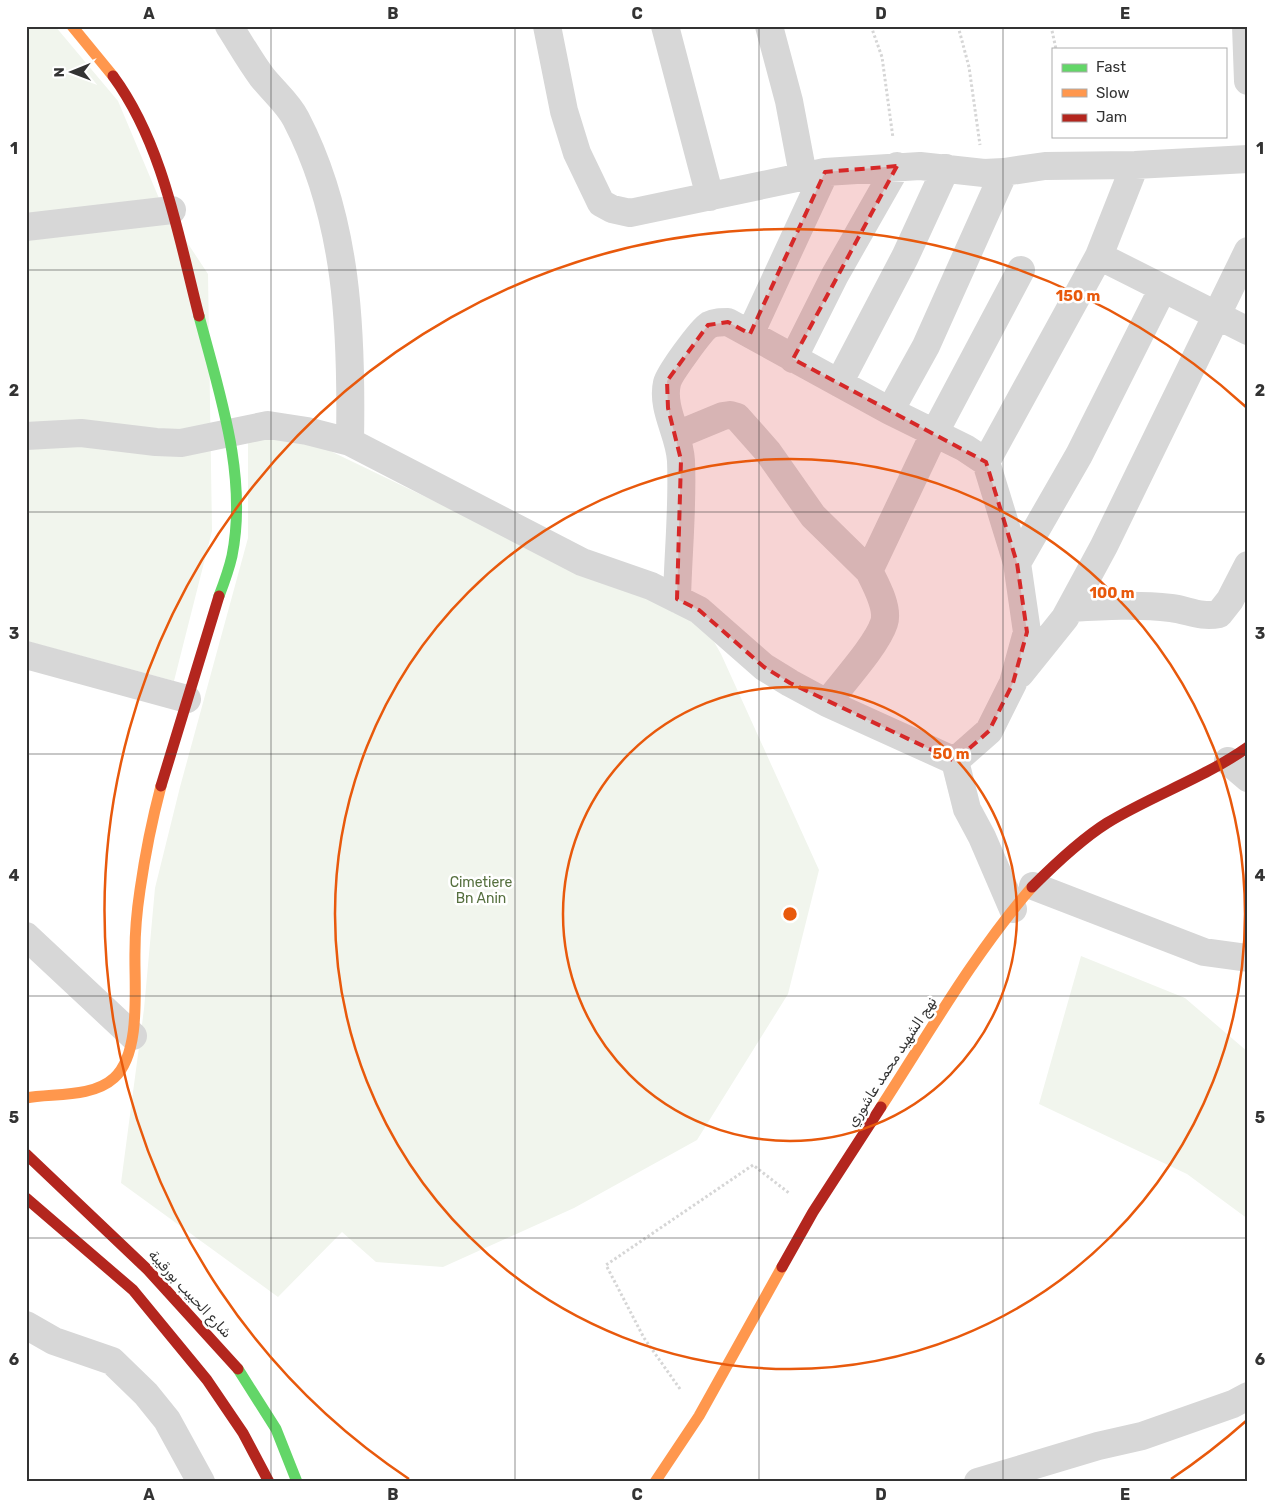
<svg xmlns="http://www.w3.org/2000/svg" width="1274" height="1508" font-family="Rubik,'Noto Sans Arabic',sans-serif">
	<style>
		.green { fill: #f1f5ed }
		.lines { fill: none; stroke-linecap: round; stroke-linejoin: round }
		.path { stroke: #d6d6d6; stroke-width: 3; stroke-dasharray: 2.5 2.5; stroke-linecap: butt }
		.street { stroke: #d7d7d7; stroke-width: 28 }
		.fast { stroke: #63d668; stroke-width: 11 }
		.slow { stroke: #ff974d; stroke-width: 11 }
		.jam { stroke: #b3261e; stroke-width: 11 }
		.marked { fill: #d62828; fill-opacity: 0.2; stroke: #d62828; stroke-width: 4; stroke-dasharray: 10 6; stroke-linejoin: round }
		.grid { fill: none; stroke: #333; stroke-width: 1; stroke-opacity: 0.55 }
		.ring { fill: none; stroke: #e8590c; stroke-width: 2.5 }
		.labels { text-anchor: middle; dominant-baseline: central; stroke-width: 5; stroke-linejoin: round; paint-order: stroke }
		.park-label { font-size: 14px; fill: #56703f; stroke: #fff }
		.street-label { font-size: 14px; fill: #333; stroke: #fff }
		.centre { fill: #e8590c; stroke: #fff; stroke-width: 2.5 }
		.ring-label { font-size: 15px; text-anchor: middle; font-weight: bold; fill: #e8590c; stroke: #fff; stroke-width: 5; stroke-linejoin: round; paint-order: stroke }
		.neatline { fill: none; stroke: #333; stroke-width: 2 }
		.grid-label { font-size: 16px; text-anchor: middle; font-weight: bold; fill: #333 }
	</style>
	<rect width="100%" height="100%" fill="#fff"/>
	<path class="green" d="M26,26h29l63,75 43,102 47,71 4,257 -38,150 -148,-40z
		M248,430l74,17 249,120 90,36 47,28 13,23 98,216 -31,124 -91,146 -123,68 -131,59 -67,-5 -34,-30 -64,65 -157,-114 23,-174 11,-121 25,-101 68,-249z
		M1081,956l104,42 63,54v167l-61,-45 -148,-70z"/>
	<g class="lines">
		<path class="path" d="M871,26l11,31 11,81
			M958,26l11,41 11,78
			M1051,26l5,23
			M680,1389l-36,-51 -38,-73 147,-100 36,28"/>
		<path class="street" d="M547,26l17,85 13,42 24,50 11,6 18,4 195,-41 95,-6 64,7 20,-1 41,-6 90,-1 113,-6
			M665,26l45,171
			M769,26l20,75 14,74
			M1246,26l2,55
			M26,227l146,-17
			M1099,256l149,75
			M750,334l75,-162
			M793,359l42,-84 62,-109
			M839,383l66,-126 41,-89
			M890,411l36,-65 78,-174
			M677,435l46,-19 7,-1 7,2 31,35 45,64 56,55 65,-137 87,-164
			M26,436l55,-3 75,9 25,1 87,-18 39,6 43,11c2,-111 -2,-223 -54,-323 -8,-16 -23,-28 -34,-42 -12,-16 -22,-34 -33,-51
			M350,442l232,120 69,24 48,24 65,57 26,16 37,20 128,58
			M986,462l113,-206 36,-91
			M1017,563l62,-108 83,-165
			M677,599c1,-46 6,-92 4,-138 -1,-26 -20,-52 -14,-78 2,-9 34,-53 42,-58 6,-3 12,-3 19,-3l162,89 75,37 21,14 31,101 10,69 -14,51 -24,48 -34,30 12,48 15,28 31,72
			M1071,608c33,-2 67,-4 100,0 17,2 30,10 48,6l11,-14 18,-35
			M26,655l161,44
			M1020,674l45,-56 39,-72 144,-295
			M827,703c15,-20 50,-58 57,-80 5,-15 -8,-38 -15,-52
			M1228,761l20,17
			M1033,886l171,66 44,6
			M26,936l107,100
			M26,1325l28,16 58,20 34,33 21,26 34,62
			M978,1482l120,-36 44,-10 91,-32 15,-8"/>
		<path class="fast" d="M199,316c20,76 49,160 33,240 -3,13 -8,27 -13,40
			M238,1369l38,60 21,53"/>
		<path class="slow" d="M72,26l41,50
			M26,1098c27,-5 66,0 88,-20 28,-25 20,-93 21,-127 0,-20 2,-41 5,-61 5,-35 12,-70 21,-104
			M881,1107c48,-74 93,-153 151,-220
			M655,1482l44,-66 83,-149"/>
		<path class="jam" d="M113,76c50,68 65,159 86,240
			M161,786l58,-190
			M1032,887c23,-23 48,-47 75,-64 46,-28 97,-45 141,-76
			M26,1154l122,116 90,99
			M26,1198l107,92 74,90 36,53 26,49
			M782,1267l31,-55 68,-105"/>
	</g>
	<path class="marked" d="M897,166l-104,193 193,103 31,101 10,69 -14,51 -24,48 -34,30 -165,-78 -26,-16 -65,-57 -22,-11 4,-139 -13,-52 -1,-27 41,-56 20,-3 22,12 75,-162z"/>
	<path class="grid" d="M271,26v1456M515,26v1456M759,26v1456M1003,26v1456M26,270h1222M26,512h1222M26,754h1222M26,996h1222M26,1238h1222"/>
	<g class="ring">
		<circle cx="790" cy="914" r="227"/>
		<circle cx="790" cy="914" r="455"/>
		<path d="M1246 1421A682 682 0 0 1 1171 1479M409 1479A682 682 0 1 1 1246 407"/>
	</g>
	<g class="labels">
		<g class="park-label">
			<text x="481" y="882">Cimetiere<tspan x="481" dy="16">Bn Anin</tspan></text>
		</g>
		<g class="street-label">
			<text transform="translate(892 1062) rotate(-57)">نهج الشهيد محمد عاشوري</text>
			<text transform="translate(190 1294) rotate(47)">شارع الحبيب بورقيبة</text>
		</g>
	</g>
	<circle cx="790" cy="914" r="8" class="centre"/>
	<g class="ring-label">
		<text x="1078" y="301">150 m</text>
		<text x="1112" y="598">100 m</text>
		<text x="951" y="759">50 m</text>
	</g>
	<rect width="1274" height="1508" fill="none" stroke="#ffffff" stroke-width="55"/>
	<rect x="1052" y="48" width="175" height="90" fill="#ffffff" stroke="#adadad"/>
	<rect x="1062" y="64" width="25" height="8" fill="#63d668" stroke="#adadad"/>
	<text x="1096" y="72" font-size="15" fill="#333333">Fast</text>
	<rect x="1062" y="89" width="25" height="8" fill="#ff974d" stroke="#adadad"/>
	<text x="1096" y="98" font-size="15" fill="#333333">Slow</text>
	<rect x="1062" y="114" width="25" height="8" fill="#b3261e" stroke="#adadad"/>
	<text x="1096" y="122" font-size="15" fill="#333333">Jam</text>
	<g transform="translate(72 72) rotate(269)" stroke="#ffffff" stroke-width="4" paint-order="stroke">
	<path d="M0-4L9 19L0 12L-9 19Z" fill="#333333"/>
	<text y="-8" font-size="14" font-weight="bold" text-anchor="middle" fill="#333333">N</text>
	</g>
	<rect x="28" y="28" width="1218" height="1452" class="neatline"/>
	<g class="grid-label">
		<text x="149" y="19">A</text>
		<text x="393" y="19">B</text>
		<text x="637" y="19">C</text>
		<text x="881" y="19">D</text>
		<text x="1125" y="19">E</text>
		<text x="14" y="154">1</text>
		<text x="1260" y="154">1</text>
		<text x="14" y="396">2</text>
		<text x="1260" y="396">2</text>
		<text x="14" y="639">3</text>
		<text x="1260" y="639">3</text>
		<text x="14" y="881">4</text>
		<text x="1260" y="881">4</text>
		<text x="14" y="1123">5</text>
		<text x="1260" y="1123">5</text>
		<text x="14" y="1365">6</text>
		<text x="1260" y="1365">6</text>
		<text x="149" y="1500">A</text>
		<text x="393" y="1500">B</text>
		<text x="637" y="1500">C</text>
		<text x="881" y="1500">D</text>
		<text x="1125" y="1500">E</text>
	</g>
</svg>
